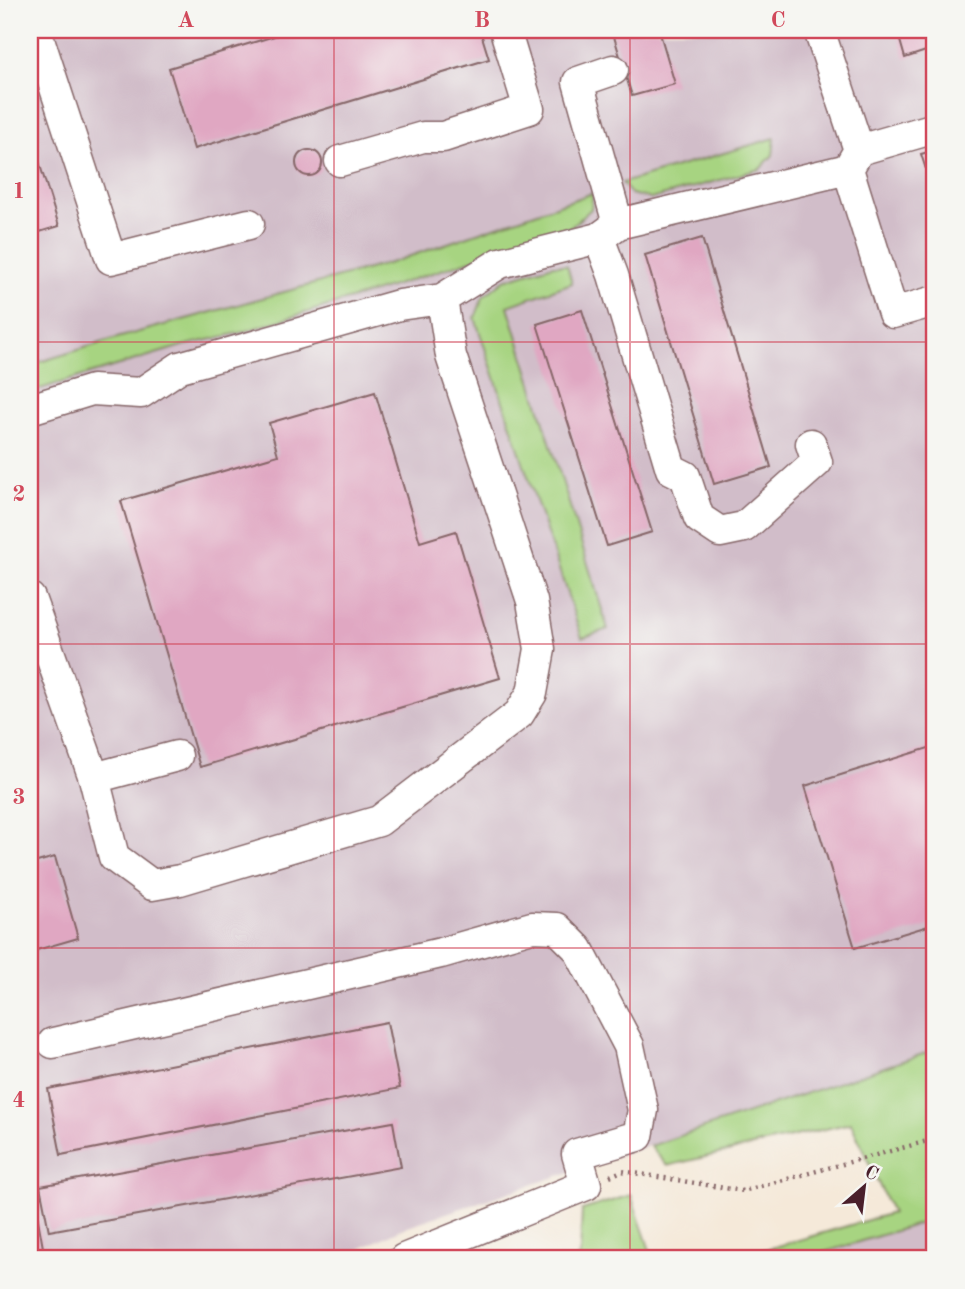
<svg xmlns="http://www.w3.org/2000/svg" width="965" height="1289" font-family="'Old Standard TT',serif">
	<style>
		.industrial { fill: #d1bdc9 }
		.green { fill: #a7d481; stroke: #787a56; stroke-width: 2 }
		.building { fill: #e0a7c2 }
		.lines { fill: none; stroke-linecap: round; stroke-linejoin: round }
		.minor-casing { stroke: #866668; stroke-width: 33 }
		.path { stroke: #866668; stroke-width: 4.5; stroke-dasharray: 2 5; stroke-linecap: butt }
		.minor { stroke: #fff; stroke-width: 30 }
		.grid { fill: none; stroke: #d1495b; stroke-width: 2; stroke-opacity: 0.55 }
		.neatline { fill: none; stroke: #d1495b; stroke-width: 2.5 }
		.grid-label { font-size: 23px; text-anchor: middle; font-weight: bold; fill: #d1495b }
	</style>
	<rect width="100%" height="100%" fill="#f6f6f2"/>
	<filter id="ink" filterUnits="userSpaceOnUse"><feTurbulence type="fractalNoise" baseFrequency=".0143" numOctaves="2"/><feDisplacementMap in="SourceGraphic" scale="14" xChannelSelector="R" yChannelSelector="G"/><feConvolveMatrix kernelMatrix="1 2 1 2 8 2 1 2 1" color-interpolation-filters="sRGB"/></filter>
	<filter id="wash" filterUnits="userSpaceOnUse"><feTurbulence type="fractalNoise" baseFrequency=".00686" numOctaves="4" result="noise"/><feDisplacementMap in="SourceGraphic" scale="28" xChannelSelector="R" yChannelSelector="G"/><feGaussianBlur stdDeviation="1.57" result="paint"/><feColorMatrix in="noise" values="0 0 0 0 0 0 0 0 0 0 0 0 0 0 0 0 0 1.4 0 .05"/><feComposite in="paint" operator="in"/></filter>
	<g filter="url(#wash)">
		<rect width="100%" height="100%" fill="#f5e9d9"/>
		<path class="industrial" d="M30,30h905v1020l-527,176 -69,33h-309z
			M935,1219v40h-133z"/>
		<path class="green" d="M775,138l-2,17 -13,14 -109,30 -20,-5 -9,-11z
			M593,193l-2,16 -20,18 -181,60 -151,46 -57,13 -152,46v-27l87,-27 273,-75z
			M553,265h14l5,18 -64,23 100,323 -26,9 -107,-320 8,-21 21,-17z
			M935,1050v169l-133,40h-69l159,-46 -41,-90 -184,43 -17,-20z
			M631,1195l22,64h-76l3,-4 2,-45z"/>
		<g id="blocks">
			<path class="building" d="M294,30h186l9,29 -295,90 -25,-81z
				M612,30h47l16,54 -43,12z
				M897,30h38v18l-30,10z
				M30,133l29,93 -29,9z
				M296 163a13 13 0 1 1 26 0a13 13 0 1 1-26 0Z
				M935,150v47l-14,-43z
				M702,238l69,229 -57,17 -69,-229z
				M582,310l70,222 -45,14 -70,-222z
				M375,392l45,150 36,-11 44,147 -300,89 -79,-266 157,-46 -9,-32z
				M935,746v178l-80,24 -50,-162z
				M55,857l23,81 -48,14v-58l6,-1 -6,-29z
				M387,1022l13,66 -339,67 -13,-66z
				M393,1122l8,45 -352,64 -9,-45z
				M30,1180h1l14,79h-15z"/>
		</g>
	</g>
	<g filter="url(#ink)">
		<use href="#blocks" fill-opacity="0" stroke="#866668" stroke-width="2"/>
		<g class="lines">
			<g class="minor-casing">
				<path id="minor" d="M36,30l75,229 138,-35
					M819,30l40,120
					M613,70l-35,12 40,142
					M340,161l83,-24h20l86,-28 -24,-79
					M848,169l45,144 42,-12
					M599,238l14,37 58,194 14,7 14,42 21,14 24,-5 73,-65 -6,-18
					M30,409l62,-19 49,3 39,-26 219,-62 43,-6 58,-36 99,-25 19,-14 230,-55 11,-19 76,-22
					M30,598l64,180 20,79 38,28 28,-5 199,-59 140,-107 13,-21 8,-44 -8,-48 -81,-245 -9,-57
					M94,778l83,-22
					M53,1043l388,-90 91,-26 25,1 21,21 51,97 14,64 -5,26 -61,18 9,31 -182,74"/>
			</g>
			<path class="path" d="M610,1176l12,-5 121,20 192,-52"/>
			<use href="#minor" class="minor"/>
		</g>
	</g>
	<path class="grid" d="M334,30v1229M630,30v1229M30,342h905M30,644h905M30,948h905"/>
	<rect width="965" height="1289" fill="none" stroke="#f6f6f2" stroke-width="77"/>
	<g transform="translate(864 1187) rotate(28)" stroke="#f6f6f2" stroke-width="5" paint-order="stroke">
	<path d="M0-5L12 26L0 18L-12 26Z" fill="#4a1f2b"/>
	<text y="-10" font-size="19" font-weight="bold" text-anchor="middle" fill="#4a1f2b">С</text>
	</g>
	<rect x="38" y="38" width="888" height="1212" class="neatline"/>
	<g class="grid-label">
		<text x="186" y="27">A</text>
		<text x="482" y="27">B</text>
		<text x="778" y="27">C</text>
		<text x="19" y="198">1</text>
		<text x="19" y="501">2</text>
		<text x="19" y="804">3</text>
		<text x="19" y="1107">4</text>
	</g>
</svg>
